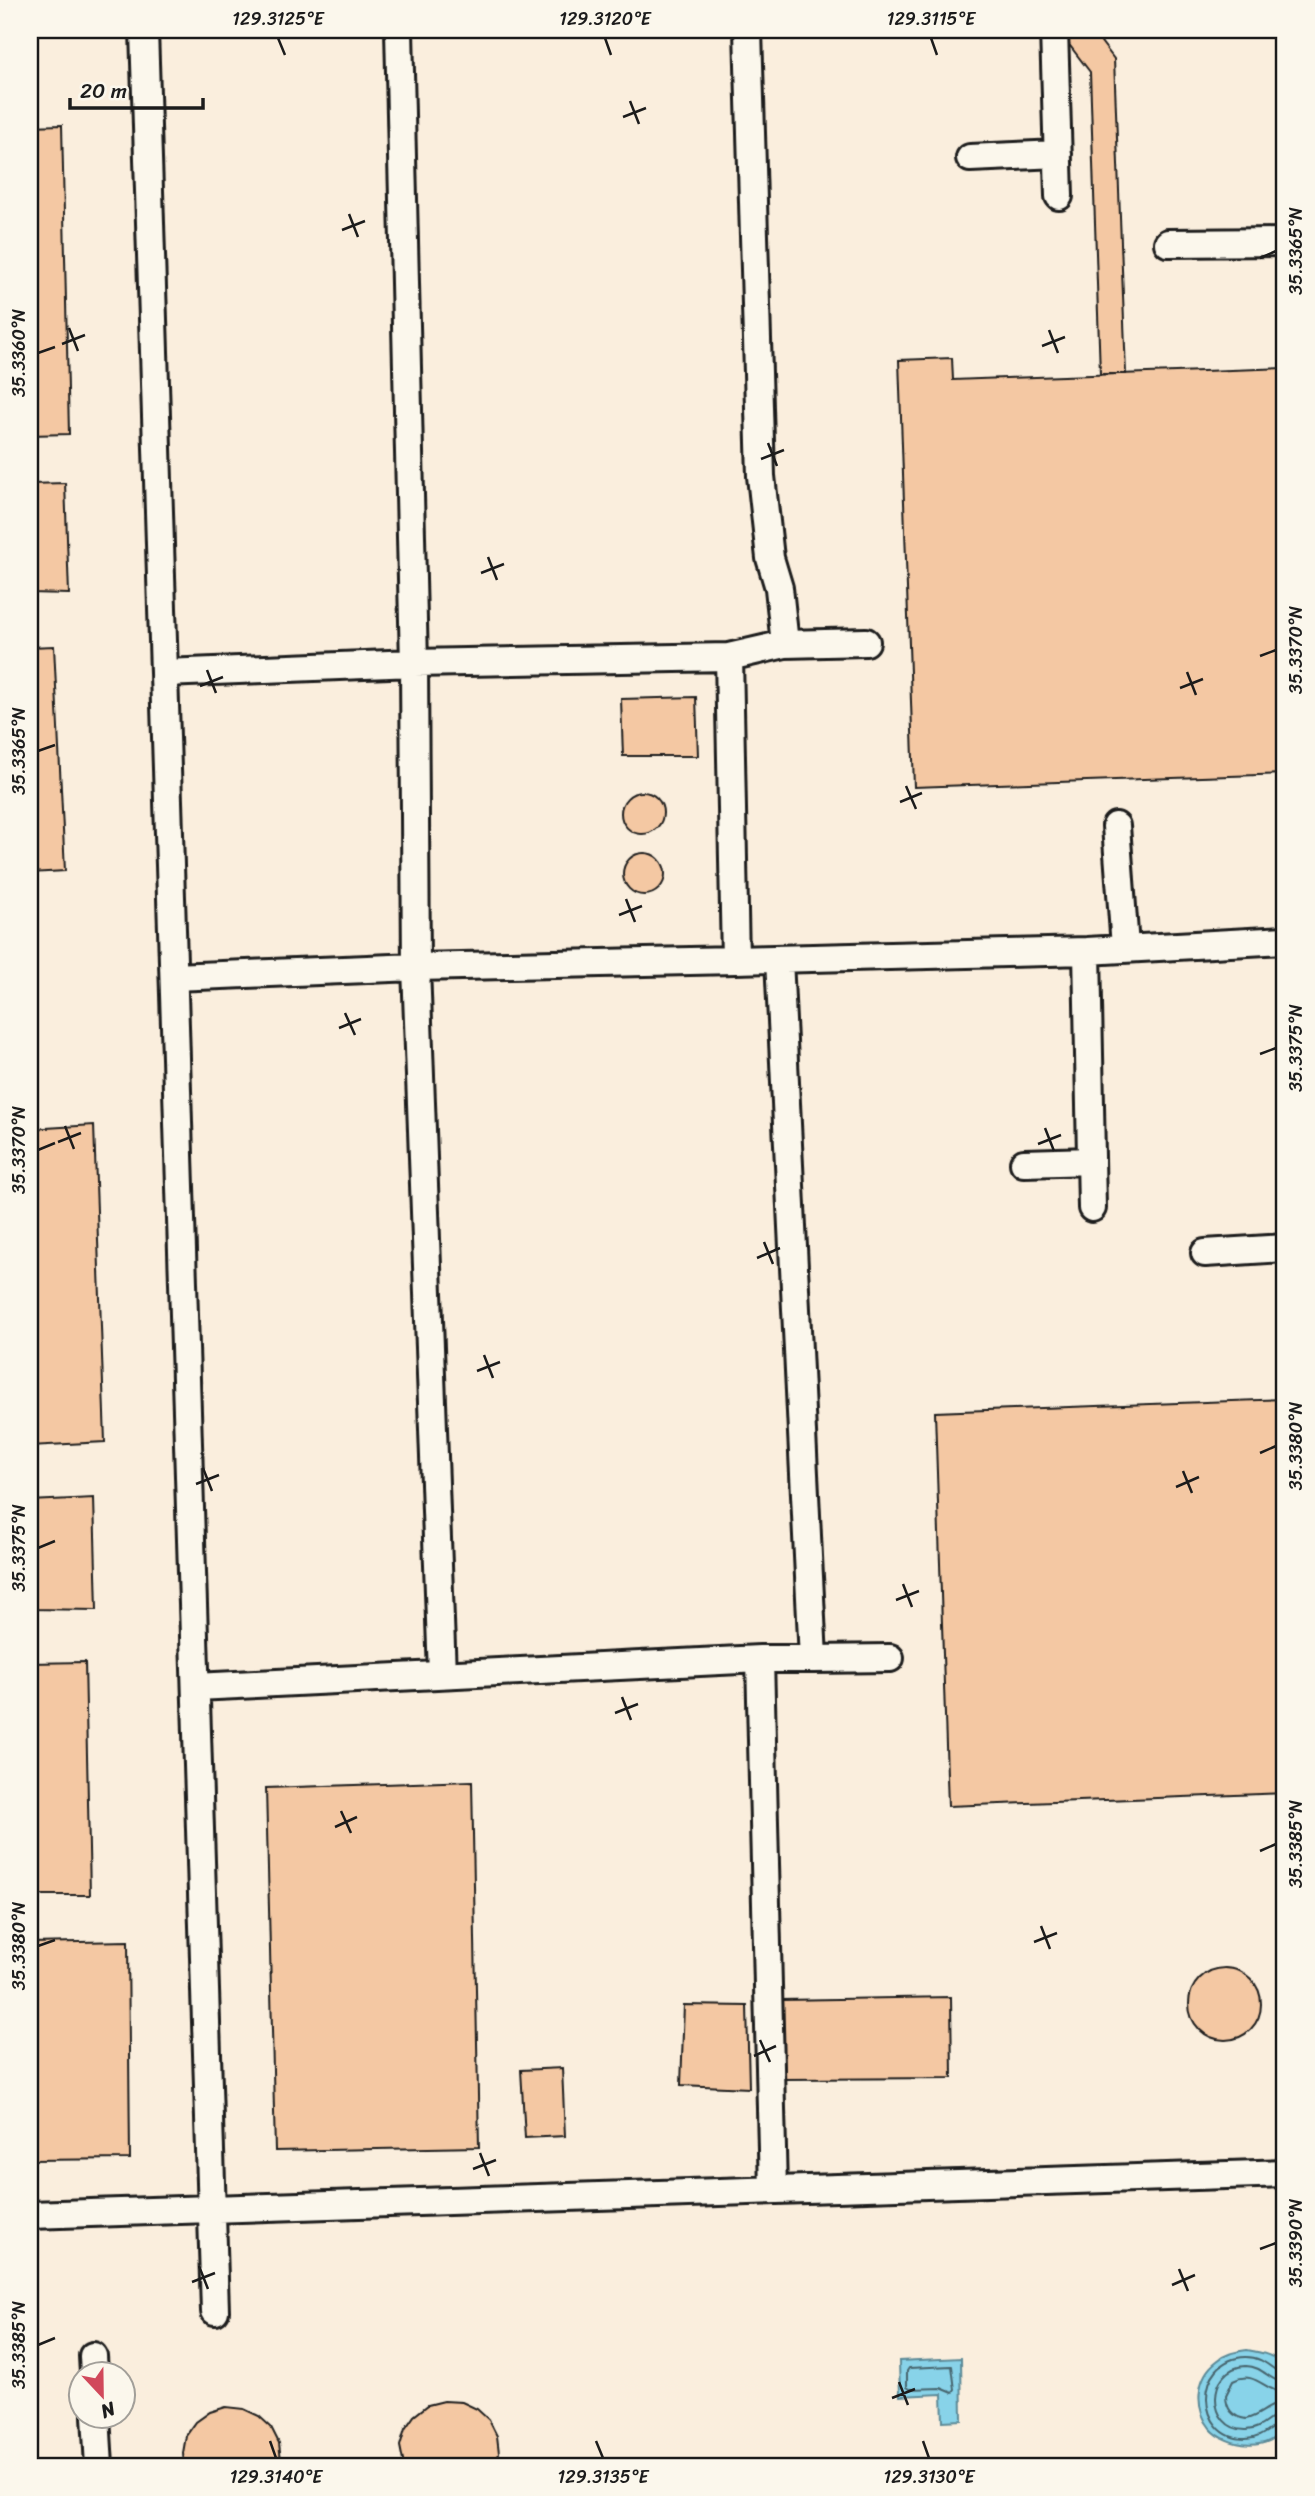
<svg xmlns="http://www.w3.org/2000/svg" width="1315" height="2496" font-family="Sriracha,sans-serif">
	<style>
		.water { fill: #88d3e9; stroke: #5d8a97; stroke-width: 2 }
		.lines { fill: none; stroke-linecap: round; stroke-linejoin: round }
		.shore { stroke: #47656e; stroke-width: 2 }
		.building { fill: #f4c8a3; stroke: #1c1c1c; stroke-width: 2 }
		.service-casing { stroke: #1c1c1c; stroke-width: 32 }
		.service { stroke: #fbf7ec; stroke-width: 26 }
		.ticks { fill: none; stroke: #1c1c1c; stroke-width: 2.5 }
		.neatline { fill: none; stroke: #1c1c1c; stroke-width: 2.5 }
		.ticks-label { font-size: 18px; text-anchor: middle; fill: #1c1c1c }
	</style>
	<rect width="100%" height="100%" fill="#faeedd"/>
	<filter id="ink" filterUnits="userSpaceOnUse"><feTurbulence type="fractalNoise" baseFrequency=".0143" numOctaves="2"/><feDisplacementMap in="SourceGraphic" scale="14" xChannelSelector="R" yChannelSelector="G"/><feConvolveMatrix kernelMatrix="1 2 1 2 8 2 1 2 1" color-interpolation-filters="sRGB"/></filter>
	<g filter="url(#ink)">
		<path class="water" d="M1247,2350c38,6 38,15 38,50 0,8 2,20 -1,27 -13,26 -57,21 -74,1 -16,-20 -14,-51 7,-67 9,-8 19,-9 30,-11z
			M961,2358l1,62 -19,1 -1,-27 -42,2 -1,-35z"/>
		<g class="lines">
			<path class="shore" d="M952,2366l3,24 -2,3 -12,-5 -31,1 -3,-2v-16l2,-3z
				M1285,2374c-13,-2 -19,-17 -39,-17 -53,1 -51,82 0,82 18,0 27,-16 39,-17
				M1285,2383c-15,-1 -22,-17 -39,-17 -40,1 -40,64 0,64 17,0 24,-16 39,-17
				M1285,2393c-20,-1 -30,-24 -52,-12l-7,14c0,13 6,22 20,24 15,-3 23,-16 39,-16"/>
		</g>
		<path class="building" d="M1058,30h34l22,29 12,315h-26l-10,-302z
			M62,125l7,309 -39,1v-309z
			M952,358l1,22 332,-12v406l-371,13 -15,-427z
			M65,483l4,111 -39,-1v-109z
			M54,646l11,225 -35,2v-226z
			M696,697l2,59h-75l-2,-57z
			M621 813a21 21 0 1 1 42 0a21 21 0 1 1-42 0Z
			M623 874a21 21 0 1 1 42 0a21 21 0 1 1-42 0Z
			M94,1125l11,317 -75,4v-317z
			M1285,1399v394l-337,13 -13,-394z
			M94,1498l3,112 -67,-1v-108z
			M85,1662l5,233h-60v-232z
			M472,1781l7,366 -204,4 -9,-363z
			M128,1941l2,218 -100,1v-217z
			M1189 2004a36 36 0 1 1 72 0a36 36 0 1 1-72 0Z
			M951,1997l1,81 -170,1v-79z
			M684,2005l63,1 2,82 -68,-3z
			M562,2068l3,68 -40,2 -4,-68z
			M444,2401l18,1 15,7 12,11 8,16 2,17 -4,13h-91l-4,-20 5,-17 9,-13 14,-11z
			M226,2407l18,2 15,7 12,11 8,16 2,17 -2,6h-95l-1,-13 3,-17 10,-14 14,-10z"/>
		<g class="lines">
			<g class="service-casing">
				<path id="service" d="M144,30l71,2281
					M399,30l15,633 2,304 26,707
					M748,30l13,446 9,82 9,30 6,56
					M1054,30l5,166
					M970,158l88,-4
					M1168,243l117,-1
					M164,673l250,-10 315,-6 56,-13 81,-2
					M1116,826l9,121
					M1087,951l5,257
					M735,960l352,-9 198,-11
					M174,977l242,-10 319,-7 -6,-303
					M1024,1163l67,-2
					M1205,1253l80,-5
					M760,1659h53l-34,-700
					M813,1659l77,-1
					M196,1687l564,-28 13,531
					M30,2215l1255,-42
					M93,2356l1,18
					M96,2416l3,50"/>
			</g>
			<use href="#service" class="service"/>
		</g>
	</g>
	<path class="ticks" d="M278,38l7,17M605,38l6,17M931,38l6,17M630,101l9,23M623,117l23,-9M349,214l9,23M342,230l23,-9M1260,258l16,-7M69,328l9,23M1049,330l9,23M62,344l23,-9M1042,346l23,-9M38,353l17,-6M768,443l9,23M761,459l23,-9M488,557l9,23M481,573l23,-9M1260,656l16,-6M207,670l9,23M1187,672l9,23M200,686l23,-9M1180,688l23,-9M38,751l17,-6M906,786l10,23M900,802l22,-9M626,899l9,23M619,915l23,-9M345,1013l10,22M339,1028l22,-9M1260,1054l16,-6M65,1126l9,23M1045,1128l9,23M58,1142l23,-9M1038,1144l23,-9M38,1150l17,-7M764,1242l9,22M757,1258l23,-10M484,1355l9,23M477,1371l23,-9M1260,1453l16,-7M203,1468l9,23M1183,1471l9,22M196,1484l23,-9M1176,1487l23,-10M38,1548l17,-7M903,1584l9,23M896,1600l23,-9M622,1697l9,23M615,1713l23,-9M341,1811l10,22M335,1827l22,-10M1260,1851l16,-7M1041,1926l9,23M1034,1942l23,-9M38,1946l17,-6M760,2040l10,22M754,2056l22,-10M480,2153l9,23M473,2169l23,-9M1260,2249l16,-6M199,2266l9,23M1179,2269l9,22M192,2282l23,-9M1172,2285l23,-10M38,2345l17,-7M899,2382l9,23M892,2398l23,-9M270,2441l6,17M596,2441l7,17M923,2441l6,17"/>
	<rect width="1315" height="2496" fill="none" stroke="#fbf7ec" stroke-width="77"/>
	<g transform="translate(102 2395) rotate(158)"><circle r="33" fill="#fbf7ec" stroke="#a29f99" stroke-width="2"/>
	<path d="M0-5L12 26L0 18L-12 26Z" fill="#d1495b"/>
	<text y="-10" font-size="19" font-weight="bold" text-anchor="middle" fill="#1c1c1c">N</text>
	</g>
	<path d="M70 98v10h133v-10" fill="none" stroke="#1c1c1c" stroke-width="3.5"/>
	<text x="80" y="98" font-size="21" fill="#1c1c1c" stroke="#fbf7ec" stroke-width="5" paint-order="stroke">20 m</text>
	<rect x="38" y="38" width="1238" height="2420" class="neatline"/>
	<g class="ticks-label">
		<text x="278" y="25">129.3125°E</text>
		<text x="605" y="25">129.3120°E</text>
		<text x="931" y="25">129.3115°E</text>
		<text transform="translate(1296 251) rotate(-90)" y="6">35.3365°N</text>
		<text transform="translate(19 353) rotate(-90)" y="6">35.3360°N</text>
		<text transform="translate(1296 650) rotate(-90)" y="6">35.3370°N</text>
		<text transform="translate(19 751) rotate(-90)" y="6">35.3365°N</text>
		<text transform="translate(1296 1048) rotate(-90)" y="6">35.3375°N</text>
		<text transform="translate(19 1150) rotate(-90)" y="6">35.3370°N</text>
		<text transform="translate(1296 1446) rotate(-90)" y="6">35.3380°N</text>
		<text transform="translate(19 1548) rotate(-90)" y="6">35.3375°N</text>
		<text transform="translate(1296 1844) rotate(-90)" y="6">35.3385°N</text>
		<text transform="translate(19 1946) rotate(-90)" y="6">35.3380°N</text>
		<text transform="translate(1296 2243) rotate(-90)" y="6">35.3390°N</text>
		<text transform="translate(19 2345) rotate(-90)" y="6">35.3385°N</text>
		<text x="276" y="2483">129.3140°E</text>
		<text x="603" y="2483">129.3135°E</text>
		<text x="929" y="2483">129.3130°E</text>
	</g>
</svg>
